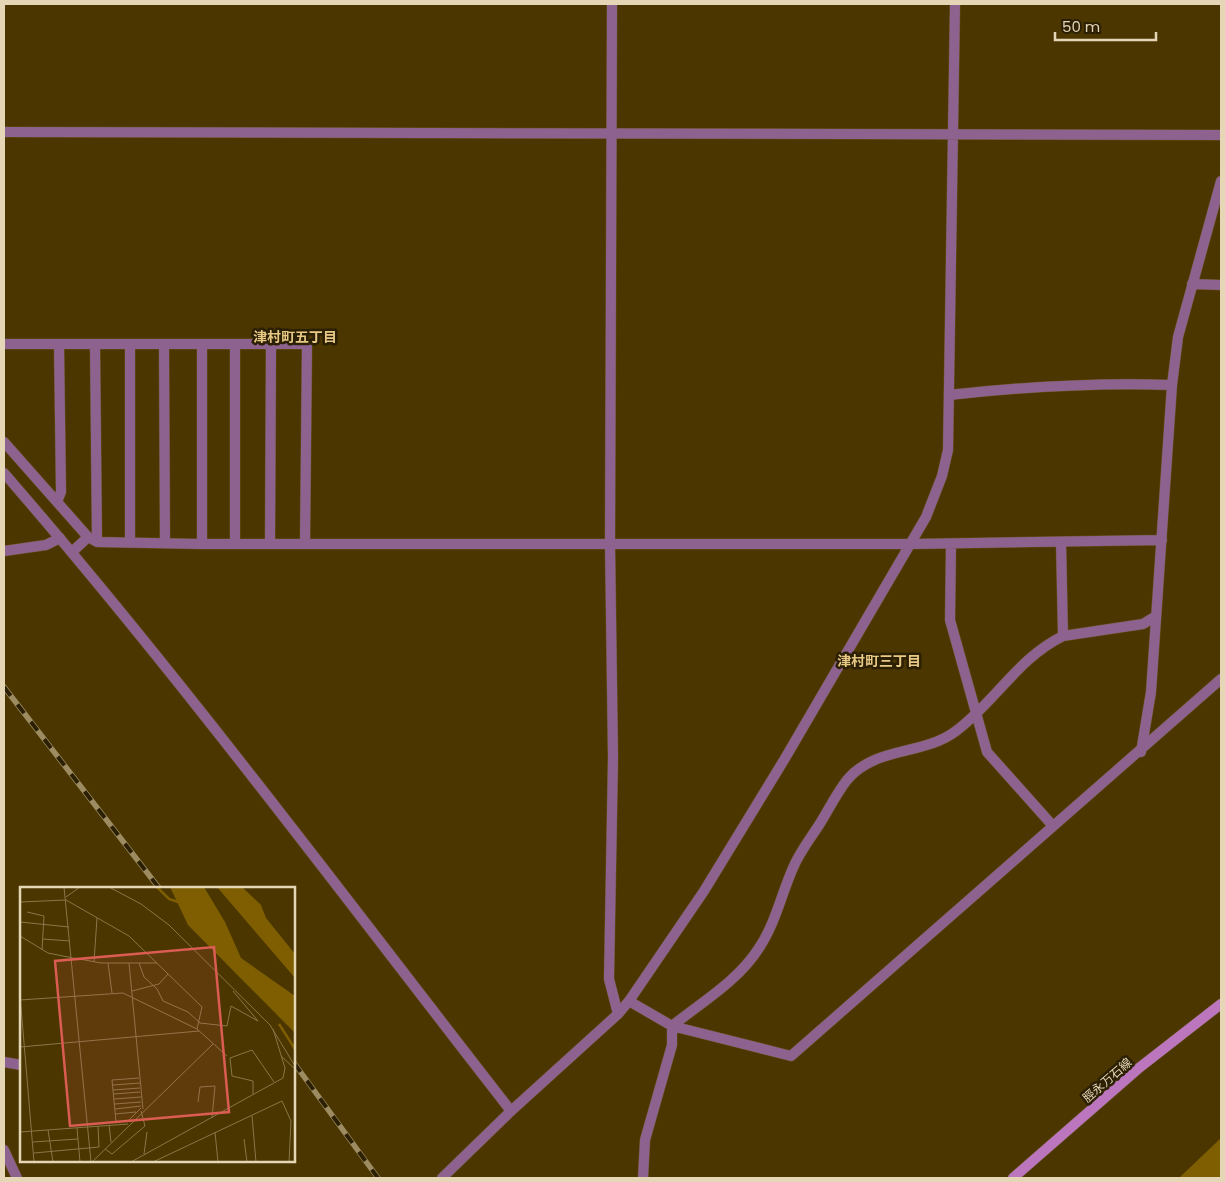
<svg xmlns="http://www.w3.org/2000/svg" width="1225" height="1182" font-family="Poppins,'Noto Sans JP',sans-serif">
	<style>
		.water { fill: #7e5e00 }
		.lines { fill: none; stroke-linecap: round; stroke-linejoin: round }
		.minor-casing { stroke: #675321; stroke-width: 11 }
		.tertiary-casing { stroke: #675321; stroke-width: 11 }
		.secondary-casing { stroke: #675321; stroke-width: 11 }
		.minor { stroke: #8d628f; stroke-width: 10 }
		.tertiary { stroke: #8d628f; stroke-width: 10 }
		.secondary { stroke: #bb76be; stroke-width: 10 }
		.rail-casing { stroke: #9d8b61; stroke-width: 5.5 }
		.rail { stroke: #2b1f04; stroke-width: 4; stroke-dasharray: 11; stroke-linecap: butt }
		.labels { text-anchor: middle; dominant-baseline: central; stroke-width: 5; stroke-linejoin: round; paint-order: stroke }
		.street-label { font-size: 12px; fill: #e5d6b6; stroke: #2b1f04 }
		.neighbourhood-label { font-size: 14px; font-weight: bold; fill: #e7c885; stroke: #2b1f04 }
		.inset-river { fill: none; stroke: #7e5e00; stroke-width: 2.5 }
		.inset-road { fill: none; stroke: #897649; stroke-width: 1 }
		.view { fill: #da5c53; fill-opacity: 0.15; stroke: #da5c53; stroke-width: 2.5 }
		.inset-edge { fill: none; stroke: #e5d6b6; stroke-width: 2.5 }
	</style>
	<rect width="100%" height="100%" fill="#4b3600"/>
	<path class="water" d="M1221,1138v40h-42z"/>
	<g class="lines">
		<g class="minor-casing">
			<path id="minor" d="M612,4l-2,539 3,215 -4,221 9,35
				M1192,284l29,1
				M4,344h303l-2,199
				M95,344l2,198
				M164,345l1,198
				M949,395c73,-8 149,-13 223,-10
				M4,442l84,95
				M57,502l4,-10 -2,-148
				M1061,542l2,94
				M130,543v-199
				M202,544v-199
				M235,544v-200
				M270,544l1,-200
				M951,544l-1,76 37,132 66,74
				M4,551l42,-6 14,-7
				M72,552l16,-15 9,5 105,2h710l250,-4
				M1141,752l10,-60 21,-307 6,-48 43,-156
				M629,1001l43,25 119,30 430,-377
				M4,1062l17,3
				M4,1150l13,28
				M442,1178l69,-67
				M643,1178l2,-38 27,-95v-19c30,-24 66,-45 87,-78 17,-26 22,-53 34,-80 6,-15 17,-29 26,-43 9,-14 17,-31 28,-45 28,-34 76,-24 109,-49 39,-29 62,-73 107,-95l80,-12 13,-8"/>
		</g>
		<g class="tertiary-casing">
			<path id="tertiary" d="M4,132l1217,3
				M4,473c178,205 340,424 507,638l107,-97 11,-13 75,-110 80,-131 142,-243 16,-41 6,-26 7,-446"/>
		</g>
		<g class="secondary-casing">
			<path id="secondary" d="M1013,1178l126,-110 82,-64"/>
		</g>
		<use href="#minor" class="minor"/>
		<use href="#tertiary" class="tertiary"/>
		<use href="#secondary" class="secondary"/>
		<g class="rail-casing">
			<path id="rail" d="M4,687l155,201
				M294,1063l84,115"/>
		</g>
		<use href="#rail" class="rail"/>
	</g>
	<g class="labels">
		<g class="street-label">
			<text transform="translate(1107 1080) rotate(-41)">脛永万石線</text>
		</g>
		<g class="neighbourhood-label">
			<text x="295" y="337">津村町五丁目</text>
			<text x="879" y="661">津村町三丁目</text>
		</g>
	</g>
	<g transform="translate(20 887)">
		<rect width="275" height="275" fill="#4b3600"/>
		<path d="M150,0h34l21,35 16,36 54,38v37l-107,-108zM197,0h25l19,18 5,13 29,36v24z" fill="#7e5e00"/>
		<path class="inset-river" d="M137,0l12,12 12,4M259,137l16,25"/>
		<path class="inset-road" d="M44,0l27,275M89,0l32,17 28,21 101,100 25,41M46,10l14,-10M0,15l46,-2 63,36 73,71 -5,22M7,25l17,4 -2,34M0,35l49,5M0,49l28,17 25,5M23,52l27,2M54,71l27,5h56M74,75l3,-44M88,76l4,30M109,76l14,146M119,76l5,14 13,12 6,12 25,11 12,11 27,3 4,-20 27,15 -25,-30M112,104l27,-7 9,-10M0,108l14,167M0,113l103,-7 74,36 30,27M0,160l179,-16M261,169l14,13M210,171l22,-8 22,32M210,171l2,18 21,5v13M119,191l-27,2 4,42 12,-1 13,-13M93,198l27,-2M93,203l27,-2M94,207l26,-2M94,212l27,-2M178,215l2,-15 15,-1 -3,32M94,217l27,-2M95,222l26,-3M95,227l21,-2M232,229l4,46M89,238l2,17M57,241l3,34M28,243l5,32M0,245l108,-8M195,245l3,30M224,252l3,23M13,255l45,-3M85,262l7,5 33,-28 -4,-15M14,266l65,-6 -1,-21M124,267l3,-22M72,275l121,-118M111,275l152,-84 2,-10 -12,-39M133,275l129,-61 9,20 -2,41"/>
		<path class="view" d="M194,60l15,165 -159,14 -15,-165z"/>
		<rect width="275" height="275" class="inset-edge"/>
	</g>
	<rect width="1225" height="1182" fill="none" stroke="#e5d6b6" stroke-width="10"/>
	<path d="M1055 32v8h101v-8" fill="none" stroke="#e5d6b6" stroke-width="2.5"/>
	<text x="1062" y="32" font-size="15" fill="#e5d6b6" stroke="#2b1f04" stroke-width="4" paint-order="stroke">50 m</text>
</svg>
